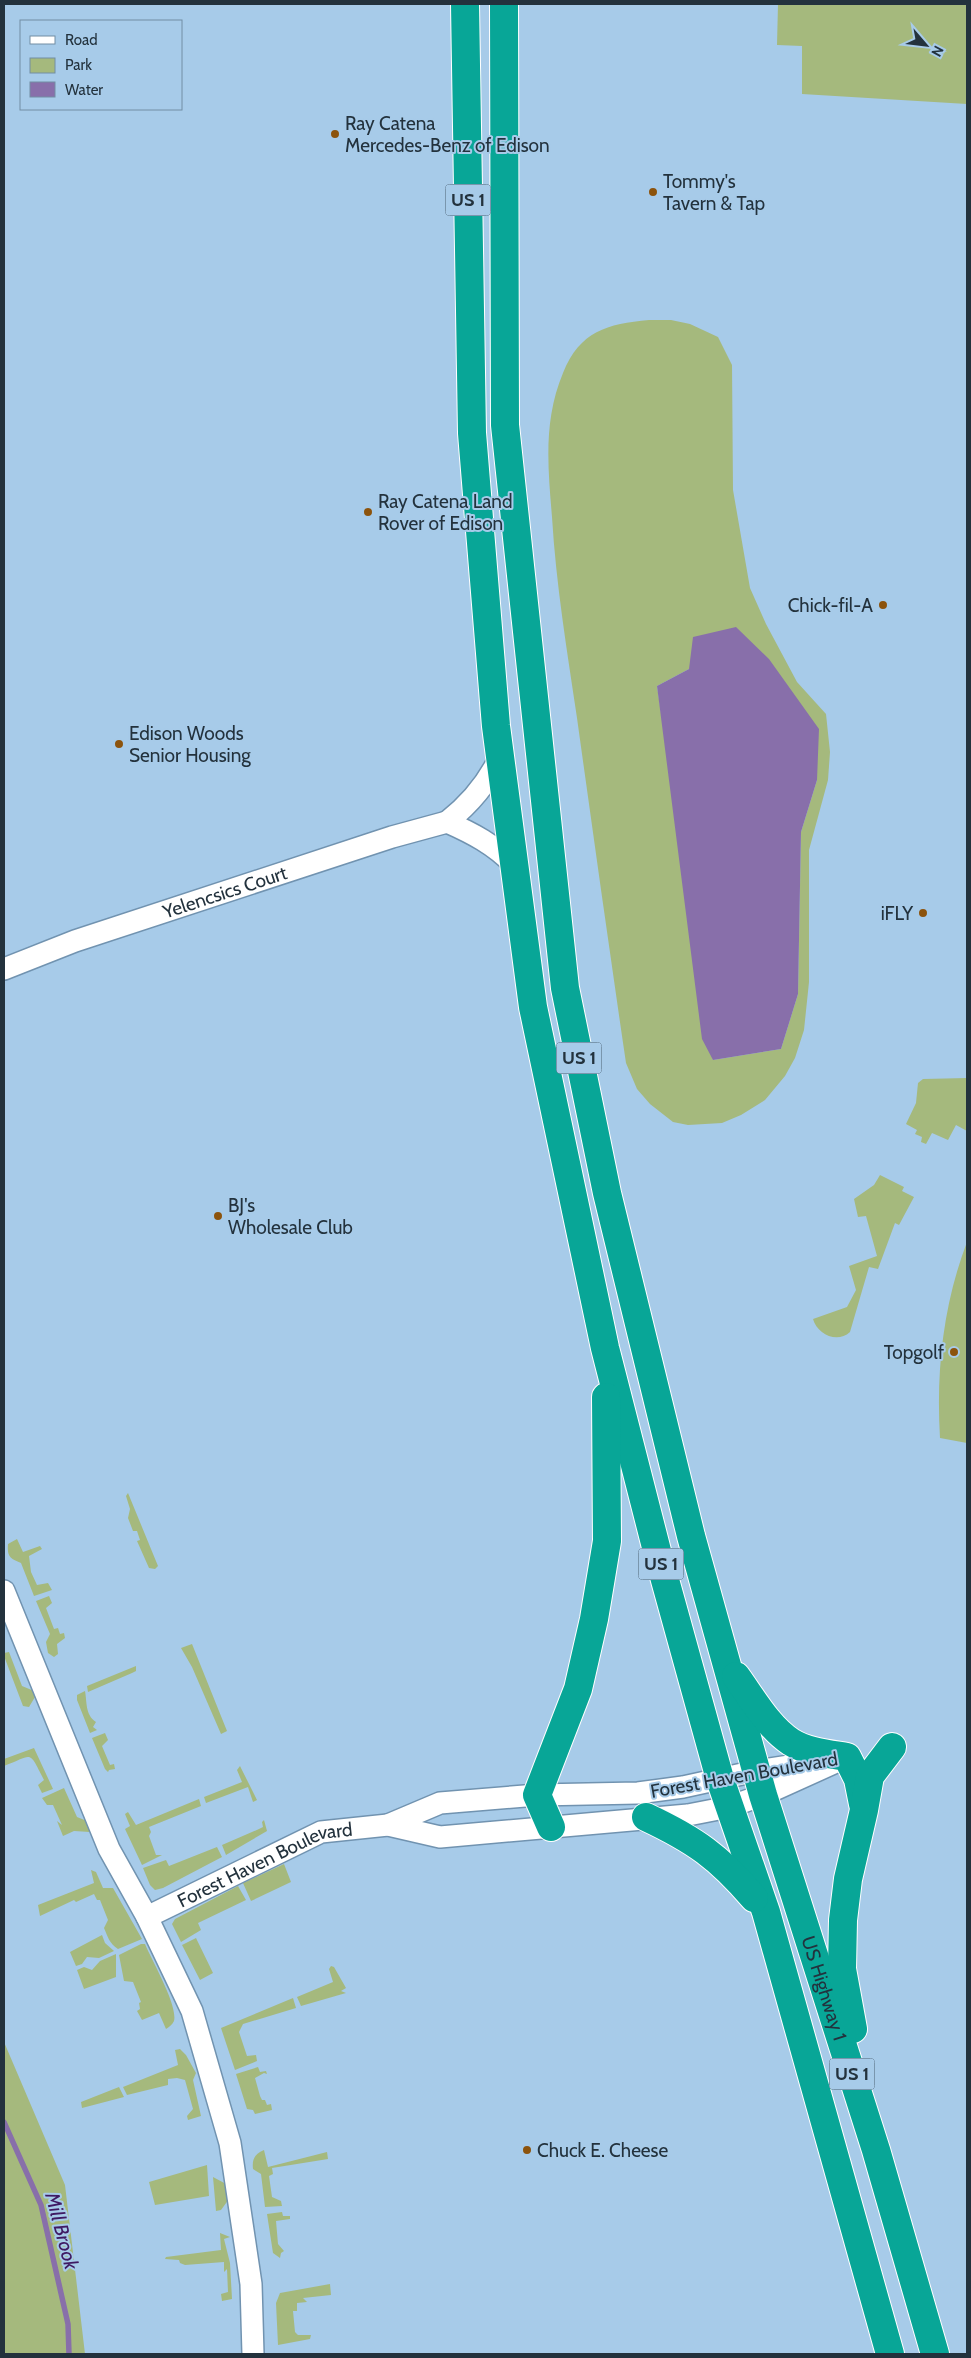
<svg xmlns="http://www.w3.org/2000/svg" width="971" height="2358" font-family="Cabin,sans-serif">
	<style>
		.green { fill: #a5b97d; fill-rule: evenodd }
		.water { fill: #886faa }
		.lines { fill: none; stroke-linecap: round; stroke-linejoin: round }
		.stream { stroke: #886faa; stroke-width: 5.5 }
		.street-casing { stroke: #7193b0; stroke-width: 24 }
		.highway-casing { stroke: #fff; stroke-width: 30 }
		.street { stroke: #fff; stroke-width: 21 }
		.highway { stroke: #08a697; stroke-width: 28 }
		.poi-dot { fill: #8c530c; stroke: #a7cbe9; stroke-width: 2 }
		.labels { text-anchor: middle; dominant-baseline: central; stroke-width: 4; stroke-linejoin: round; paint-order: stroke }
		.shield { fill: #a7cbe9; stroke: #4b6071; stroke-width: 1 }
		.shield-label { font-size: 18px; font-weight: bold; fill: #23323d }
		.poi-label { font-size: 19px; fill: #23323d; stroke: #a7cbe9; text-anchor: start }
		.street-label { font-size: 19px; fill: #23323d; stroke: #a7cbe9 }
		.water-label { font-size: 20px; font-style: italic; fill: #3f1a62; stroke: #a7cbe9 }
	</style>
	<rect width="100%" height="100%" fill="#a7cbe9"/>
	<path class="green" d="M778,4h189v100l-165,-10v-48l-25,-1z
		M649,320h22l19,4 28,13 14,28 1,125 17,98 16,36 31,58 29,32 4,38 -2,28 -19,70v132l-5,48 -9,28 -10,18 -20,24 -24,15 -19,8 -34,2 -15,-3 -23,-18 -13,-15 -11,-26c-17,-115 -33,-230 -49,-345 -10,-67 -21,-134 -25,-201 -4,-49 -9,-96 11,-144 17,-42 44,-49 86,-53zM689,669l128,111 -16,52 -3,162 -17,55 -68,11 -56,-374z
		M967,1078v53l-11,-6 -8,15 -16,-7 -6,11 -5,-2 1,-5 -7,-3 2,-4 -11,-6 10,-21 2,-20 5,-4z
		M880,1175l24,12 -2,4 12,6 -15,28 -4,-2 -17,46 -9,-2 -19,65c-13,12 -33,2 -37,-13l34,-12 9,-17 -7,-24 28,-10 -11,-40 -8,1 -4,-18 20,-14z
		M967,1242v201l-27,-5c-4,-67 3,-133 27,-196z
		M128,1493l30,73 -3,3 -6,-1 -12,-27 3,-1 -3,-9h-4l-5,-13 2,-9 -4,-13z
		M17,1539l6,13 17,-6 2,3 -13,7 2,16 6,13 11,-2 4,7 -18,6 -13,-33c-11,-5 -14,-6 -13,-19z
		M49,1596l3,7 -6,5 8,21 4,-1 2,6 4,-1 1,5 -8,6 1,10 -4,3 -6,-4 -2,-11 4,-8 -14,-33z
		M192,1644l35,87 -6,3 -29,-67 -11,-19z
		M9,1652l13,34 12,5 1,6 -6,10 -6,-1 -19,-50v-3z
		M136,1666v5l-4,2 -44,19 -1,-6z
		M85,1691c2,10 0,24 11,31l-3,5 4,3 -7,3 -13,-33v-5z
		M105,1733l3,7 -6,6 8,19 4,-1 1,5 -6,1 -1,2 -3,-3 -13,-31z
		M34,1748l19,41 -11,4 -4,-8 6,-5c-16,-31 -10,-25 -40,-14v-7z
		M240,1766l17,34 -4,2 -5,-15 -42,16 -2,-6 38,-15 -5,-12z
		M64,1788l13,29 10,4 3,11 -16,-1 -11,5 -6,-15 5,4 -9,-20h-6l-5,-7z
		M199,1799l2,7 -52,21 2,5 -2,4 7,19h6l-20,10 -17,-36 5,-3 -5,-12 3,-2 8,13z
		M264,1820l3,11 -41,24 -4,-10 37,-16 4,-2 -1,-5z
		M217,1847l5,10 -59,31 -8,2 -5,-5 -7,-17 23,-8 3,6z
		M284,1864l7,18 -40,19 -8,-18z
		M91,1870l5,2 7,16h10l29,51 -24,10c-9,-6 -10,-12 -14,-21l4,-8 -8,-20h-3l-3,-6 -18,8 -2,-2 -34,16 -2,-11 56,-22z
		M238,1886l8,14 -48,23 3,7 -20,12 -9,-18 3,-5z
		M102,1935l3,8 9,8 -15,7 -12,-1 -5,7 -6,2 -6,-14z
		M196,1938l17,35 -13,7 -18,-35z
		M141,1944h4c7,17 33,61 29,77 -2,4 -5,6 -8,8l-7,-16 -17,7 -5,-9 3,-2 -1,-6 2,-1 -8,-20 -9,-1 -5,-26z
		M116,1954v23l-32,12 -7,-19 7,-3 8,3 8,-9z
		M331,1966l3,1 12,21 -5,3 5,2 -45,13 -4,-9 36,-15 -4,-13z
		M293,1998l3,10 -53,16 -4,8 8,24 9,-1 1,6 -22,9 -14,-42z
		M4,2042l61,143 20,169h-81z
		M180,2049l6,6 10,18 -3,7 8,36 -13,4 -1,-4 6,-7 -8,-29 -8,-2 -9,1v6l-41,10 -4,-8 55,-22 -3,-15z
		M258,2067l2,5 6,-1 1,3 -3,-1 -9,5 5,18 2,4h3l2,5 4,-1 1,6 -17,4 -2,-4 -6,-1 -11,-35z
		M119,2087l5,10 -42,11 -1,-6z
		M264,2150l4,17 59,-15 1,7 -56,9 1,6 -4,2 3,21 9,4 1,5 -17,1 -4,-33 -8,-5c-1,-9 1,-15 11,-19z
		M207,2165l2,31 -54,9 -6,-23z
		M213,2177l15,8 1,14 -8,11 -5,1z
		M282,2212l1,4h7v3l-14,2 2,23 6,7 -3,2 -1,5 -7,-5 -6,-39z
		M220,2233l10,4 -6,2 6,24 2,36 -10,2 -1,-7 7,-2 -1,-23 -3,3v-10l-39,3 -5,-2 -1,-3 -14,-1 1,-2 55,-7z
		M330,2284l1,11 -28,3 4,4 -10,1v8h-4l2,21 3,3h13l-1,4 -32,6 -2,-42 4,-10z"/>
	<path class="water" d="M736,627l33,32 50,70 -2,51 -16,52 -3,162 -17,55 -68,11 -11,-21 -45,-353 32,-17 4,-32z"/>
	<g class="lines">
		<path class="stream" d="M4,2122l37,83 27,119 1,30"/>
		<g class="street-casing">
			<g id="street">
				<path d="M500,757c-13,27 -30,47 -53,65 25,11 48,23 67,43"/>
				<path id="s1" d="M4,969l71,-28 317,-104 55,-15"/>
				<path d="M4,1591l105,258 38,68 45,94 38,132 21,141 2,70"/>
				<path d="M388,1825l52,-22 97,-8 101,-2 45,-6 73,-16 66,-10"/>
				<path id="s2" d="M147,1917l174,-85 67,-7 52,12 248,-22 41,-8 34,-12 84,-38"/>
			</g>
		</g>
		<g class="highway-casing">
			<g id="highway">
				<path d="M465,4l7,429 24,293 37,281 72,341 52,203 63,228 46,133 124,442"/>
				<path id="s3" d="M504,4l1,421 60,563 42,205 84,343 72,259 113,355 59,204"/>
				<path d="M736,1676c16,22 32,51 55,66 16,10 38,12 56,15l11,22 5,25"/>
				<path d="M646,1817c49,23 73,40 108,81"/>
				<path d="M551,1827l-14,-32 41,-106 16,-70 13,-78 -1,-144"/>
				<path d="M853,2029l-11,-60 1,-49 5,-41 16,-69 6,-34 22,-29"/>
			</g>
		</g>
		<use href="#street" class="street"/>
		<use href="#highway" class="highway"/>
	</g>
	<g class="poi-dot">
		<circle cx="335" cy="134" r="5"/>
		<circle cx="653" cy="192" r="5"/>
		<circle cx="368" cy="512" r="5"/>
		<circle cx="883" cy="605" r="5"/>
		<circle cx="119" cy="744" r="5"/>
		<circle cx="923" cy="913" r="5"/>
		<circle cx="218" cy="1216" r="5"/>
		<circle cx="954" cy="1352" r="5"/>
		<circle cx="527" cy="2150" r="5"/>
	</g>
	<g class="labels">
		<g class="shield">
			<rect x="445.5" y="184.5" width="45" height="31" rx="4"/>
			<rect x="556.5" y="1042.5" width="45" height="31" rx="4"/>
			<rect x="638.5" y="1548.5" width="45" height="31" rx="4"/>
			<rect x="829.5" y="2058.5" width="45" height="31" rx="4"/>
		</g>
		<g class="shield-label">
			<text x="468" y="200">US 1</text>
			<text x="579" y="1058">US 1</text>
			<text x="661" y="1564">US 1</text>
			<text x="852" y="2074">US 1</text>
		</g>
		<g class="poi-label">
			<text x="345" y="123">Ray Catena<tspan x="345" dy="22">Mercedes-Benz of Edison</tspan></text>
			<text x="663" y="181">Tommy's<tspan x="663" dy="22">Tavern &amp; Tap</tspan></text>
			<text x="378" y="501">Ray Catena Land<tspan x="378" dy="22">Rover of Edison</tspan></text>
			<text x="873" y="605" text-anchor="end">Chick-fil-A</text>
			<text x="129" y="733">Edison Woods<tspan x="129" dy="22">Senior Housing</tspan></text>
			<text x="913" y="913" text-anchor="end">iFLY</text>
			<text x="228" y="1205">BJ's<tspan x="228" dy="22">Wholesale Club</tspan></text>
			<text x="944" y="1352" text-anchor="end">Topgolf</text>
			<text x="537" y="2150">Chuck E. Cheese</text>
		</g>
		<g class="street-label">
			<text stroke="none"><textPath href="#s1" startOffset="234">Yelencsics Court</textPath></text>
			<text transform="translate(744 1775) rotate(-10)">Forest Haven Boulevard</text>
			<text stroke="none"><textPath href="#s2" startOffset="130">Forest Haven Boulevard</textPath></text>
			<text stroke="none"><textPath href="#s3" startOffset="2021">US Highway 1</textPath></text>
		</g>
		<g class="water-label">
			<text transform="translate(62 2231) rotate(75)">Mill Brook</text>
		</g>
	</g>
	<rect width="971" height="2358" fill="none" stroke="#23323d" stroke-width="10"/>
	<rect x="20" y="20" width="162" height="90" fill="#a7cbe9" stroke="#728ea4"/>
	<rect x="30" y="36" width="25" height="8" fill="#ffffff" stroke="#728ea4"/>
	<text x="65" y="45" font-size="15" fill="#23323d">Road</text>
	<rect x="30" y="58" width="25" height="15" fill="#a5b97d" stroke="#728ea4"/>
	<text x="65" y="70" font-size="15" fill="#23323d">Park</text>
	<rect x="30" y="82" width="25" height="15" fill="#886faa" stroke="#728ea4"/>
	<text x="65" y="95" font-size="15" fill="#23323d">Water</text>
	<g transform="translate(926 45) rotate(118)" stroke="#a7cbe9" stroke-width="4" paint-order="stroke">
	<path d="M0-4L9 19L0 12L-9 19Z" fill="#23323d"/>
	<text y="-8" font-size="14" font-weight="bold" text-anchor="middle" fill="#23323d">N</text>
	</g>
</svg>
